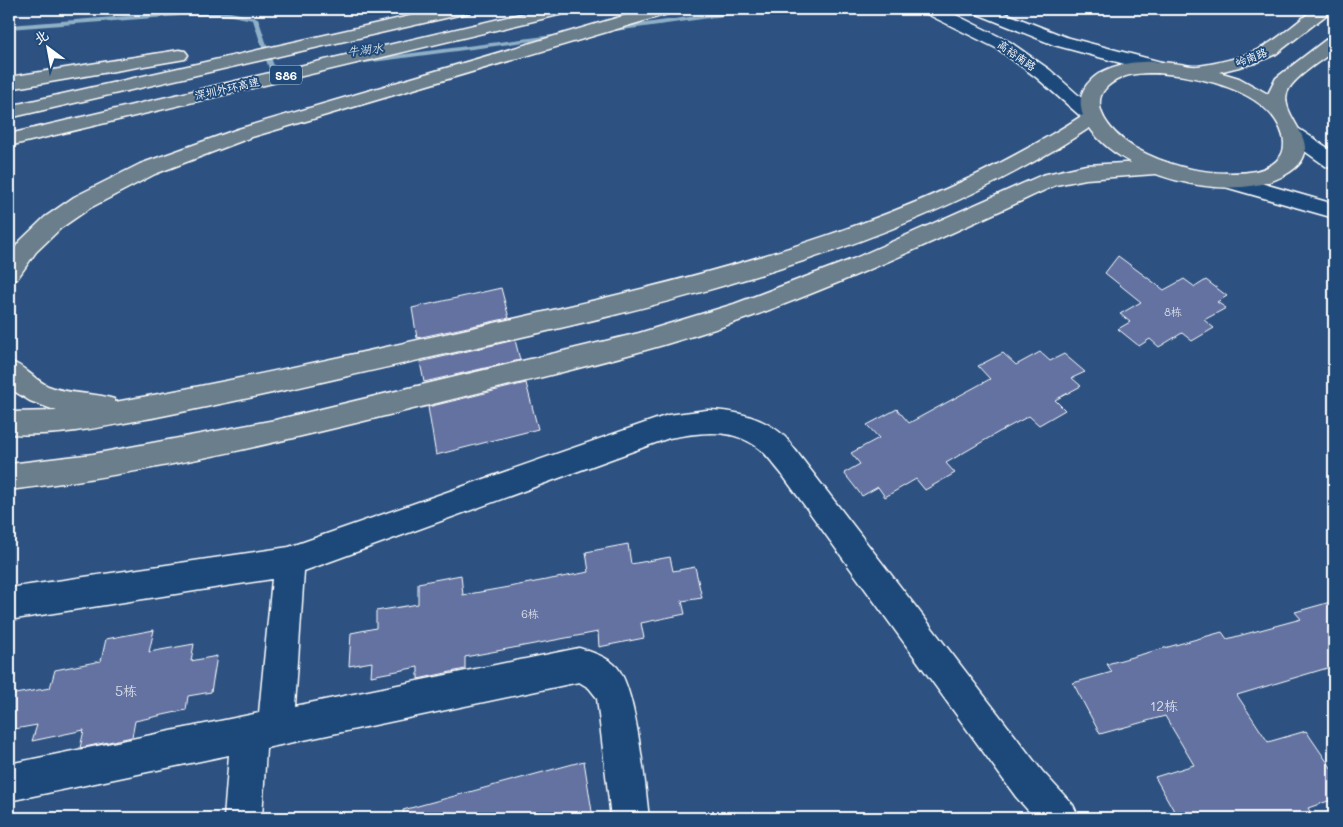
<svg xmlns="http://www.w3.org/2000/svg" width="1343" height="827" font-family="Mali,'LXGW WenKai TC',sans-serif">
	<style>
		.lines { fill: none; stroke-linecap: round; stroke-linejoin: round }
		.stream { fill: #8fb0c6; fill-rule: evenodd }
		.building { fill: #6372a0; stroke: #fff }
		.minor-casing { stroke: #fff; stroke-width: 3 }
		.major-casing { stroke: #fff; stroke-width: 3 }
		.highway-casing { stroke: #fff; stroke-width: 3 }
		.minor { fill: #1f4a7a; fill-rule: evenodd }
		.major { fill: #6b7e8b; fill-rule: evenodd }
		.highway { fill: #6b7e8b; fill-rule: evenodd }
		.labels { text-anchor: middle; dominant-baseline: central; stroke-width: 4; stroke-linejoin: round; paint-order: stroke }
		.far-street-label { font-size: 11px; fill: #fff; stroke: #1f4a7a }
		.number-label { font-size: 11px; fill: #d8dce7 }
		.far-water-label { font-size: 12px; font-style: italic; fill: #d0dee7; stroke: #1f4a7a }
		.shield { fill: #1f4a7a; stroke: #bcc9d7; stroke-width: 1 }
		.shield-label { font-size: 12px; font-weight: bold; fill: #fff }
		.near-number-label { font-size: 14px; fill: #d8dce7 }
	</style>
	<rect width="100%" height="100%" fill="#2d5282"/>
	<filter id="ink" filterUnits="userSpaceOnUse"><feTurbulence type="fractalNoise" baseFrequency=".02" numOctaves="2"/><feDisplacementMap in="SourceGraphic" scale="10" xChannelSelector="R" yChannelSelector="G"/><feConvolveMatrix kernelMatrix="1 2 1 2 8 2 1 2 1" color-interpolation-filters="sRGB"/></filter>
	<g filter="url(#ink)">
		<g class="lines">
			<path class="stream" d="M748,9h15l-3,2 -152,21 -3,-2 3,-2z
				M226,11l32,7 17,51 18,-2 3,2 -1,1 -25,2 -17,-52 -27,-5 -46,1 -171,13v-4l171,-13z
				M561,34l2,1v2l-213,28 -3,-2 3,-2z"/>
		</g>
		<path class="building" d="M1118,256l46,34 20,-11 11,8 11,-7 21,16 -10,6 9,6 -22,12 10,8 -22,13 -10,-8 -23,14 -9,-8 -11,7 -21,-17 12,-7 -10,-8 21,-12 -36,-29z
			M501,288l8,30 -92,20 -5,-30z
			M515,340l5,20 -96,22 -4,-20z
			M1040,352l10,9 14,-7 21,18 -13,6 9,8 -26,14 10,10 -26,15 -10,-9 -30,16 -53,31 9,10 -30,17 -9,-11 -31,18 -7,-10 -16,9 -18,-23 16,-9 -9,-11 28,-15 -12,-13 30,-16 12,14 81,-44 -12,-13 25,-13 13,12z
			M526,383l12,46 -102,26 -8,-48z
			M628,544l3,20 39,-7 3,14 22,-4 7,31 -20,3 3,13 -44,9 3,15 -45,9 -1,-15 -133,25v12l-47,10v-12l-47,9 1,-14 -23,4 2,-33 25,-5v-17l42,-7v-21l43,-8 2,20 40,-7 86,-16 -3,-20z
			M1334,601v65l-97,29 31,47 38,-11 28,41v27l-26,9 6,10h-136l-23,-41 39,-12 -29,-49 -65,18 -27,-51 39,-11 -5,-8 115,-32 5,7 74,-20 -6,-7z
			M154,630l-5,22 45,-8 -3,17 26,-5 -6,36 -23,4 -2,14 -51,11 -3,16 -52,11 4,-18 -52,11 5,-16 -28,5v-35l41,-7 5,-18 46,-9 5,-22z
			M584,761l9,57h-189l-1,-8z"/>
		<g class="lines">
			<g class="minor-casing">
				<path id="minor" d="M922,9h22l66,33 40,28 53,47 -3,4h-14l-49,-43 -39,-29 -73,-36z
					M972,9h23l71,28 99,26 2,4 -2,4 -7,2 -104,-28 -79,-32z
					M1292,127l7,2 35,23v16l-7,-1 -42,-30 -3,-4 3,-4z
					M1226,173l108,31v14l-116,-33 -3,-5 3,-5z
					M707,410c28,0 59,8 79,28l256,333 31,34 6,13h-44l-19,-21 -235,-324c-7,-8 -13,-17 -21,-24 -27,-22 -59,-17 -91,-11l-365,133 -9,135 284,-58c13,4 29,9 38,19 20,24 28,118 32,151h-38l-14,-120 -8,-10 -10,-6 -313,66 -4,70h-38l5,-63 -220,46v-37l250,-51 13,-134 -263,41v-32l280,-41 379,-132z"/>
			</g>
			<g class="major-casing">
				<path id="major" d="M1314,9h20l-58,45 -21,9 -36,9 20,6 29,16 8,-16 52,-40 6,-1v14c-13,10 -42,27 -47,42 -8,26 46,55 -2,82 -55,31 -171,1 -200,-55 -7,-15 -6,-29 7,-41 19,-18 55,-19 79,-16 9,0 18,4 27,3 21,-3 46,-9 65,-19 18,-10 35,-26 51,-38zM1158,73c39,3 109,16 124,60 3,8 3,19 -3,25 -11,14 -33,15 -49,15 -34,0 -66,-9 -95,-25 -27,-16 -56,-52 -14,-70 11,-5 25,-5 37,-5z"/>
			</g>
			<g class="highway-casing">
				<path id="highway" d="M441,9h31l-3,4 -6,1 -454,104v-12z
					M542,9h30l-3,4 -6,1 -554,132v-12z
					M647,9h27l-3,4 -419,124 -97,37 -65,34 -29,20 -25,24 -19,27 -8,2v-25l11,-15 25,-24 29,-20 66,-33 98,-35z
					M179,50l6,1 3,4 -3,4 -176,30v-12z
					M1093,111l7,2 3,4 -3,4c-216,146 -502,198 -752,255 -64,15 -127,28 -191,41 -49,9 -98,20 -148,17v-22l48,-1 -27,-10 -21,-13v-27c15,4 24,18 39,25 21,9 45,6 66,13l1,3c125,-22 248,-50 371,-77 206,-46 422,-95 600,-212z
					M1162,161l7,2 4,5 -4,5 -83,6 -30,6c-100,46 -199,93 -303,131 -100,36 -204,59 -308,85 -144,36 -288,72 -436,89v-26l84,-10 182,-34 364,-87 95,-29 119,-45 189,-84 44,-10z"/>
			</g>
			<use href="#minor" class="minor"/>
			<use href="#major" class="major"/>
			<use href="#highway" class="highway"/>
		</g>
	</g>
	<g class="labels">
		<g class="far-street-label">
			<text transform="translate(1017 55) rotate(35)">高裕南路</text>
			<text transform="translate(1251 57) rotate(-21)">岭南路</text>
			<text transform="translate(227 88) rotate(-13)">深圳外环高速</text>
		</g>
		<g class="number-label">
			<text x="1173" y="311">8栋</text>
			<text x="530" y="613">6栋</text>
		</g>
		<g class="far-water-label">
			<text transform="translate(365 49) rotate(-6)">牛湖水</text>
		</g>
		<rect class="shield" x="270" y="65.5" width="32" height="19" rx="4"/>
		<g class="shield-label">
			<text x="286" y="75">S86</text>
		</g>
		<g class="near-number-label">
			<text x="126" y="690">5栋</text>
			<text x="1164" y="705">12栋</text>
		</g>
	</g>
	<rect width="1343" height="827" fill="none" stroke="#1f4a7a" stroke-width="30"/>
	<rect x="15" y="15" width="1313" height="797" fill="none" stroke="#fff" stroke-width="2" filter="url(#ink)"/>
	<g transform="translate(48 48) rotate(328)" stroke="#1f4a7a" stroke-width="4" paint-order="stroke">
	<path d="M0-4L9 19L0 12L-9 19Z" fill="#ffffff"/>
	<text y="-8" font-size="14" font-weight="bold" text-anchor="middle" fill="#ffffff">北</text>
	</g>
</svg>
